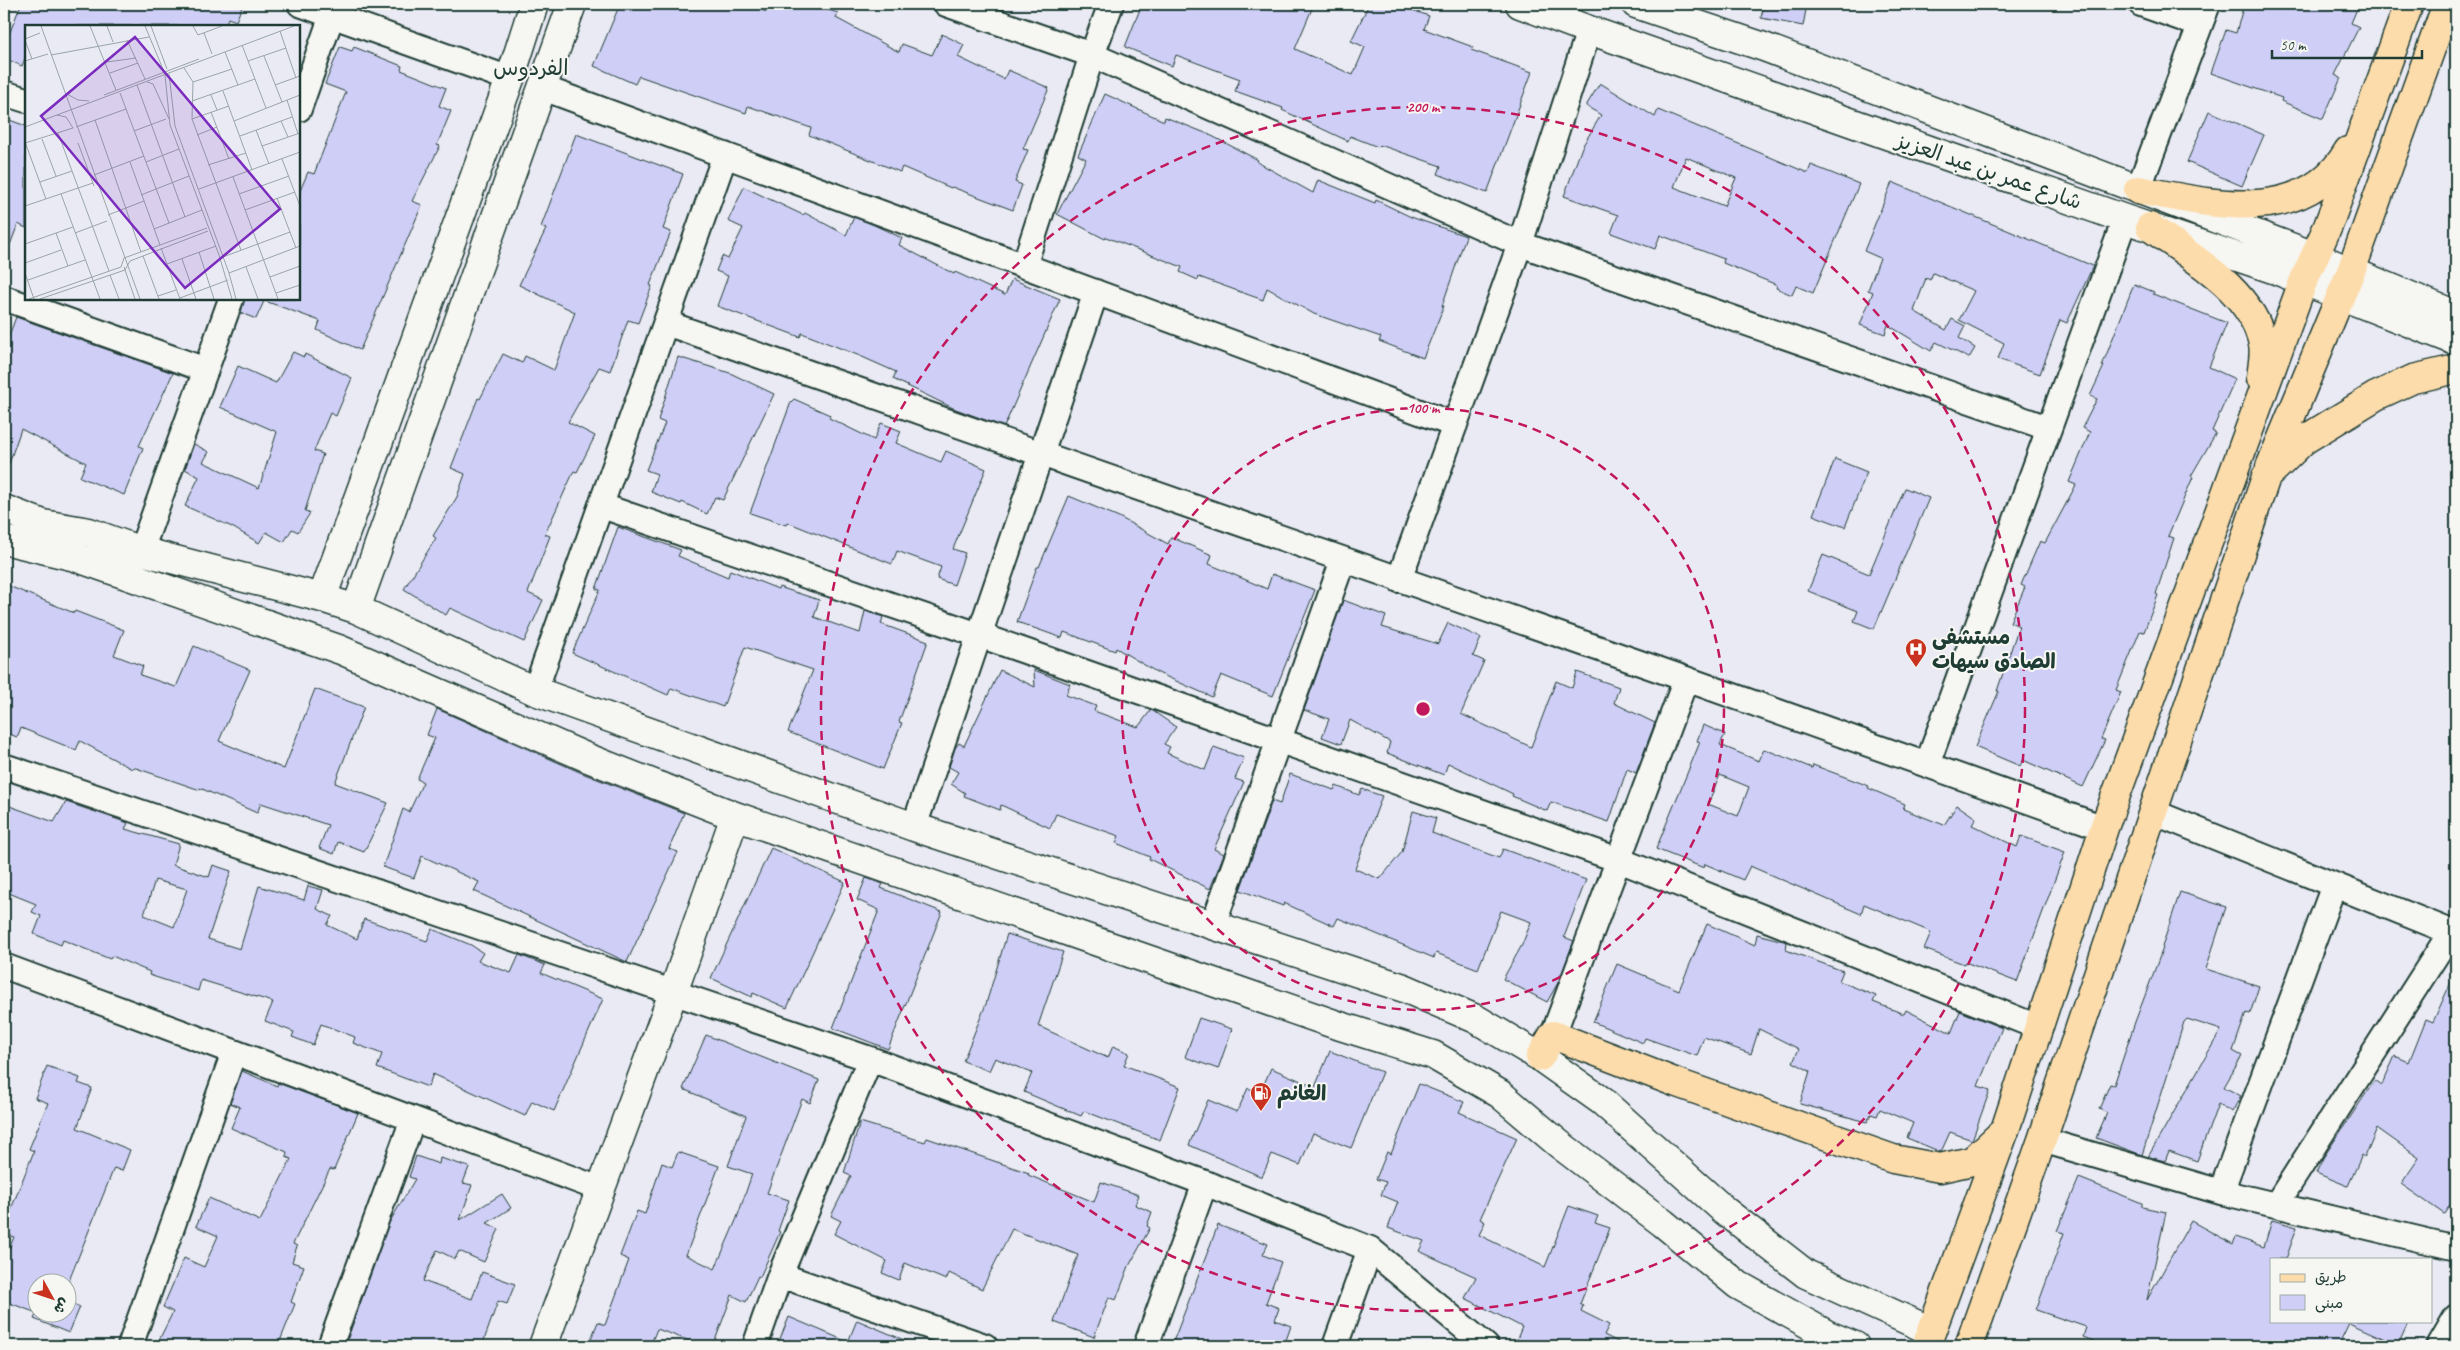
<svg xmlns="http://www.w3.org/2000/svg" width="2460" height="1350" font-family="Caveat,'Playpen Sans Arabic',sans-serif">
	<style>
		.building { fill: #cfcef7; stroke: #1f3d34; fill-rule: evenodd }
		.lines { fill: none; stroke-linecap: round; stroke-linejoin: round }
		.street-casing { stroke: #1f3d34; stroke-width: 28 }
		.secondary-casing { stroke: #1f3d34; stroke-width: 31 }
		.primary-casing { stroke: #1f3d34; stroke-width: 31 }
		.street { stroke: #f6f6f2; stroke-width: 24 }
		.secondary { stroke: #f6f6f2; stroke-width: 28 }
		.primary { stroke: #fddcac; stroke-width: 28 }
		.ring { fill: none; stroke: #c2185b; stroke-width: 2.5; stroke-dasharray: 9 6 }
		.labels { text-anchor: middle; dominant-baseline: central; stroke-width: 4; stroke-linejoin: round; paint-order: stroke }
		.street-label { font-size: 21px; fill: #1f3d34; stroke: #f6f6f2 }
		.poi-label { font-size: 21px; font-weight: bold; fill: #1f3d34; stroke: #f6f6f2; text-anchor: start }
		.neighbourhood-label { font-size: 22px; fill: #1f3d34; stroke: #f6f6f2 }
		.inset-road { fill: none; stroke: #99a5a7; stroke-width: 1 }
		.view { fill: #7b2cbf; fill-opacity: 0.15; stroke: #7b2cbf; stroke-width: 2.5 }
		.inset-edge { fill: none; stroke: #1f3d34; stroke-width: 2.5 }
		.centre { fill: #c2185b; stroke: #f6f6f2; stroke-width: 2.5 }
		.ring-label { font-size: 15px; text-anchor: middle; font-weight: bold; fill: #c2185b; stroke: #f6f6f2; stroke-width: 4; stroke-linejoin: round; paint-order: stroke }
	</style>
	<rect width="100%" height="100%" fill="#eaeaf4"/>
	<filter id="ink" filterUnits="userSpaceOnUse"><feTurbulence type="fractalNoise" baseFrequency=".02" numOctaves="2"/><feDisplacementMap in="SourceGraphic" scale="10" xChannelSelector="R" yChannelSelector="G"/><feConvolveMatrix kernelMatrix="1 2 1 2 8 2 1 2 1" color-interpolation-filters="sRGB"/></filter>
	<g filter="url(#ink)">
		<path class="building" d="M21,4h222l-7,17 -8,-3 -3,8h-199v30l-4,10 -18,-8v-11z
			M620,4h130l16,8 5,-8h39l28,9 -2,5 63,34 3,-8 30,11 10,-21 22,11 -6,12 46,22 4,-9 41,18 -26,61 5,1 -13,32 7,3 -9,25 -61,-23 -1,1 -49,-21 -2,5 -91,-37 2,-7 -63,-22 -2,7 -107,-37 -4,8 -41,-18z
			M1142,4h172l-19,45 58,26 12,-28 -14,-6 18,-37h41l-1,5 20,7 -5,13 49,18 -2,3 61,22 -45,121 -49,-19 3,-8 -61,-21 -2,2 -28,-11 -2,5 -66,-31 1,-2 -48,-17 5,-12 -64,-24 -4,11 -47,-19z
			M1764,4h43l-4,22 -42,-8z
			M2244,4h115l-8,19 8,4 -24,48 6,3 -18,41 -42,-18 1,-3 -71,-25 15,-43 10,3z
			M340,47l12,4 2,-4 48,19 -1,4 45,18 -7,18 12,5 -14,34 3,1 -28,55 10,4 -62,145 -43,-20 3,-9 -55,-20v-2h34v-106l9,-21 6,2 32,-82 -21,-8z
			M1600,83l55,34 3,-7 150,63 3,-8 48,19 -46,109 -17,-7 -4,9 -16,-7 1,-3 -54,-22 1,-4 -64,-24 -5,14 -44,-16 7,-18 -54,-19 18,-49 19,-32 -15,-9zM1686,157l50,21 -12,28 -50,-19z
			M1105,94l59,27 1,-4 43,17 50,26 -1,2 56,31 5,-13 57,23 1,-3 35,17 55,19 -24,70h2l-21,52 -44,-17 2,-4 -67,-23 -47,-26 -4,12 -64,-23 -1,3 -18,-8 2,-5 -76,-30 -1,2 -48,-25 29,-55 -8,-4z
			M2209,111l55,24 -22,51 -55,-24z
			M4,118l22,8v102l-8,-4 -13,34z
			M576,134l107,40 -20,55 8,3 -21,53 2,1 -14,37 -10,-3 -18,51 -11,-4 -31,55 27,14 -18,36 -3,-1 -29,63 5,2 -22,57 15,7 -19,42 -74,-34 -4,7 -42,-26 32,-51 -3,-2 24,-39 8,-23 -14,-6 27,-70 2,1 23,-45 19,9 3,-7 29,14 21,-58 -56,-27 27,-56 -5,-2z
			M1892,182l201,84 -26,57 -7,-3 -20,54 -42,-15 6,-16 -45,-23 15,-29 -41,-18 -3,7 -4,-2 -12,33 32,19 6,-11 13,7 -6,12 16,10 -6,10 -33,-16 -5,9 -43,-26 -3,9 -25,-9 13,-33 -5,-2 12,-32 -16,-7z
			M744,187l59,28 2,-2 41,22 8,-18 18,7 30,14 -3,7 55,29 1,-2 50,23 7,-16 48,20 -56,128 -51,-19 -60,-29 3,-7 -36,-16 -58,-23 -2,4 -83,-31 11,-30 -12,-5 6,-15 6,3 15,-31 -15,-7z
			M2134,284l20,8 -1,2 74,29 -18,44 26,12 -23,52 4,2 -25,43 2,1 -25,59 6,2 -18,56 2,1 -14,37 -4,-1 -24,59 5,2 -20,47 4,1 -22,47 -60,-27 -3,6 -45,-19 24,-56h-2l22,-65 -9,-4 15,-35 -4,-2 19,-44 5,2 31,-58 -7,-3 21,-50 -8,-4 15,-29 -7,-3 14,-30h-2z
			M244,299h21l-9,20 -15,-6z
			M16,317l157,56 -34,73 4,2 -19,47 -44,-18 6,-14 -65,-34 -15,43 -2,-1v-122z
			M293,352l11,5 1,-3 47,24 -16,38 -6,-3 -16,38 9,3 -18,57 5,2 -12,19 -6,-3 -8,13 -18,-10 -7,11 -27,-16 -47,-21 14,-29 -14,-8 9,-25 15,8 -6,10 56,26 18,-56 -57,-25 18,-41 38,17z
			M678,357l52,16 44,21 -51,106 -8,-3 -8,17 -25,-12 -1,2 -30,-12 6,-18 -11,-4 19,-47 -7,-3z
			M794,399l36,16 -1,3 45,22 7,-17 20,8 -5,12 45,19 5,-11 40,18 -33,80 12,4 -11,32 -17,-6 4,-12 -44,-16 -5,13 -105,-42 -1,3 -36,-12 41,-111z
			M1835,459l32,13 -22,55 -32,-12z
			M1905,488l24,10 -55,131 -20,-8 4,-10 -50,-20 15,-36 46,19z
			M1069,496l50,21 49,27 3,-7 41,18 -3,9 58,25 5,-15 43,16 -42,106 -52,-21 -9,22 -54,-24 -42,-25 -1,3 -51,-19 -2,6 -45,-16 20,-55h2z
			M618,527l63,23 -3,6 50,21 2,-7 48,19 1,-2 40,13 -5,17 46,16 5,-22 18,6 -2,7 47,17 -29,81 3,1 -19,46 -95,-37 25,-62 -68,-23 -22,60 -52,-19 -3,7 -96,-42 28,-63 -4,-1z
			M4,584l70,29 1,-2 49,19 -10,25 29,11 -3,9 36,12 18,-41 56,24 -31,71 65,28 31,-80 49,18 -29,76 53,20 -24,49 -26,-10 -4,12 -15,-6 9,-23 -67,-22 -4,10 -57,-25v2l-67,-23 -1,2 -52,-28 -4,9 -55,-22 -4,9 -13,-5z
			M1343,600l43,16 -4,11 56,17 10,-21 33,15 -8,18 11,5 -23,53 70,33 25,-66 16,7 5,-16 42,15 -5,16 41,20 -19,50 -9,-4 -18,53 -58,-20 -4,9 -35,-15 1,-2 -65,-31 -4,12 -57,-22 3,-11 -40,-22 -9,24 -19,-7 7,-18 -25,-9z
			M1000,670l35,17 -1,-17 36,14 -4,11 30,11 -2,5 44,16 13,-17 2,1 23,16 -12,17 6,3 -3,6 38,17 9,-23 30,11 -9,21 9,3 -30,67 10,5 -14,35 -61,-30 1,-2 -34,-14 3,-7 -63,-22 -6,14 -49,-23 -1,5 -36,-14 1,-3 -14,-9 7,-12 -9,-5 6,-19 4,-5 5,3z
			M437,709l145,64 102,40 -15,36 9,3 -51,110 -153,-71 5,-9 -57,-26 -8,22 -31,-11 20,-58 6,3 14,-30 -6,-3 18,-41 -8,-3z
			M1703,725l22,9 -5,11 39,16 5,-12 48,19 1,-3 56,21 -1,2 37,16 -2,5 41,16 13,-20 19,13 -4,7 45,22 4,-11 44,16 -48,130 -52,-20 -1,2 -40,-15 7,-17 -67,-28 -3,10 -111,-48 -7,14 -38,-16 -1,4 -48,-19 44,-107 -3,-1zM1720,775l29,12 -11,29 -30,-12z
			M1290,774l44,16 2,-4 23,9 3,-6 20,7 -27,73 25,10 22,-27 11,-41 23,7 -4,15 67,25 4,-9 83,31 -22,57 10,4 -15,40 -12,21 -44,-23 19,-34 9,-23 -30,-11 -23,58 -42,-16 -2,5 -96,-40 -4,8 -50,-23 -1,3 -43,-16 32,-89 8,3z
			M66,802l62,21 -3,6 54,15 -6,21 36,12 4,-12 18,6 -23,68 32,10 19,-63 45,14 4,-14 15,4 -6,19 15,7 -5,9 30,14 7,-20 63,22 5,-12 39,16 12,8 -5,8 33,12 8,-18 26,10 -4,8 62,26 -49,112 -22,-10 -7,15 -92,-42 -5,13 -51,-19 5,-14 -29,-11 2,-6 -34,-13 -8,21 -21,-8 2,-5 -29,-11 8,-19 -72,-22 -3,11 -49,-16 1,-3 -38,-16 -2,3 -47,-19 -2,5 -27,-11 7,-18 -9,-4 4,-8 -32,-13v-87l50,18zM155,880l32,9 -13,38 -30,-12z
			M771,848l74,34 -58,126 -34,-15 -1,4 -41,-19z
			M866,878l17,6 -2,4 61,24 -54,137 -55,-21 46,-118 -22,-10z
			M2180,892l46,15 -20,62 53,17 -9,28 -4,-1 -13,38 9,5 -18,31 17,9 -9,16 -14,-8 -21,57 -28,-10 -4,10 -17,-4 73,-127 -34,-11 -3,3 -42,133 -46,-17 11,-25 -8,-4 11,-25 4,1 21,-63 28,-74 -1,-1z
			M1707,924l48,21 2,-11 30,8 -1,8 57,21 -4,10 37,15 -3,6 31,12 2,-4 45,23 9,-22 42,17 -24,58 12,4 -18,50 -22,-8 -9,20 -34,-14 6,-15 -33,-14 -3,7 -6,-2 -4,8 -67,-18 10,-33 -17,-9 6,-13 -40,-20 -8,25 -47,-17 -7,19 -52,-18 -2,5 -50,-21 24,-58 62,26z
			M1007,934l56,18 -25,74 70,32 5,-12 16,7 -5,12 56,22 -20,53 -76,-29 -3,5 -57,-24 8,-19 -37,-15 -6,13 -26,-10 23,-57z
			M2456,971v225l-12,18 -43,-30 18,-26 -42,-30 -12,29 -3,-2 -14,31 -32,-13 7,-15 52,-78 7,5 13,-29 14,6 17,-43 7,3z
			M1199,1018l33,11 -14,40 -33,-12z
			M706,1035l113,45 -9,23 -8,-4 -35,94 22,7 -11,31 2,1 -20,45 -2,-1 -12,26 -14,-7 -19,51h-9l-47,-17 -7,17h-62l10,-24 7,3 24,-65 -9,-4 17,-45 8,3 17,-51 10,4 6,-15 41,14 -33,89 29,14 22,-51 15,-44 -24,-8 18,-50 -63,-27z
			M1330,1051l52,21 -31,76 -38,-15 -13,32 -28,-11 -10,23 -73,-32 19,-45 29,12 11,-24 12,5 11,-25 44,19z
			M47,1066l33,12 -2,5 14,5 -15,40 53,22 -8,21 -8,-3 -46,115 -30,-1v30h30v-10l12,5 -11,26 -35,-14 3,-6 -33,-12v-40l10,-24 -10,-4v-6l30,-76 -5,-2 19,-46 -13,-5z
			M242,1071l35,15 1,-3 80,30 -24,57 -4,-1 -37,75 4,2 -5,16 12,4 -13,36 4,2 -17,42h-122l17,-34 -10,-5 21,-49 20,9 14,-31 -22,-10 13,-28 51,23 31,-62 -5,-2 1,-5 -56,-24 9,-21 -10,-4z
			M1419,1084l45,18 -5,10 58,26 -37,81 5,3 -6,13 66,32 24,-61 29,10 -3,7 15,5 -30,76 3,2 -2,5 28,14 -5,10 22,11h-112l8,-19 -57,-29 11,-21 -57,-26 5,-10 -36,-13 10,-26 -17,-7 5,-13 -10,-3 11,-27 4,2z
			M860,1122l65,20 2,-4 102,35 -1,2 66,27 7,-20 38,13 -4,10 17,7 -5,14 3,2 -21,38 -13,34 -7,-3 -15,40 -40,-15 24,-67 -66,-26 -30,60 -33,-16 -3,7 -41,-17 -6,17 -17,-7 5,-12 -53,-27 7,-13 -10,-5 20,-40 -7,-3z
			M416,1156l23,8 1,-6 29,9 -6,16 9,2 -12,35 42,-26 9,14 -24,15 12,6 -15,33 -25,-11 -4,8 -18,-9 -14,31 49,18 10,-27 33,12 -8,20 -9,-3 -16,45h-137l44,-123 26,-44 -6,-2z
			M2079,1178l63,25v4l24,5 -19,88 44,-79 42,23 3,-7 28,10 8,-27 25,7 -11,32h-15v62h138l-11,24 -49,-22 -11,23h-232l-23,-9 3,-10 -50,-17 28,-77 -7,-2z
			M1218,1225l50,19 -5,11 18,7 -15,41 13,5 -4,12 16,6 -7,20h-99l-12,-4z
			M789,1317l59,25 9,-22 61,26h-141z"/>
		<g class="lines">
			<g class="street-casing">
				<path id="street" d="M300,4l210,75
					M946,4l146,51 428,189 528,184
					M2141,4l59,21
					M543,88l912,337
					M4,93l22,7
					M299,109l33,-94
					M2138,190l70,-186
					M1024,266l68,-211 19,-51
					M4,298l202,72
					M666,323l1020,356 418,149
					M602,506l377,129 640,225 421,168
					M141,551l90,-252
					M1399,580l121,-336 69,-214
					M535,691l190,-536
					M1927,765l198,-546
					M4,766l866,293 335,124 165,66 116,97
					M2153,812l303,122
					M914,827l182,-535
					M1213,925l130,-365
					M4,966l596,223
					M1553,1035l133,-356
					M2042,1140l179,52 235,56
					M2221,1192l113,-307
					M2276,1205l175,-273
					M780,1275l205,71
					M130,1346l104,-294
					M330,1346l83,-227
					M755,1346l25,-71 90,-216
					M1146,1346l59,-163
					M1335,1346l35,-97
					M2439,1346l17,-29"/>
			</g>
			<g class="secondary-casing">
				<path id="secondary" d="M1520,4l69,26 536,189 151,51 180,71
					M1636,4l128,43 550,209 142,59
					M4,509l39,15 46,8 52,19 181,47 34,11 179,82 379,136 490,161 72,31 64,38 62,44 123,110 81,63 125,57
					M4,540l71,17 266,93 247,108 147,58 602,209 96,30 67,39 59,50 104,79 75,62 90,50 27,11
					M322,598l188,-519 24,-75
					M356,609l216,-605
					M543,1346l130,-353 62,-177"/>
			</g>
			<g class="primary-casing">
				<path id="primary" d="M2138,190c71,13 165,38 210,-39
					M2150,227c41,30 102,63 113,117 2,10 -1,24 -2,34
					M2270,467l81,-196 96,-267
					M1540,1057l13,-22 124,48 216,76 47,9 32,-7 29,-27
					M1926,1346l79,-216 99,-302 199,-546 25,-56 81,-222
					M1969,1346l73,-206 224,-663 38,-37 72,-44 37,-17 43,-10"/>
			</g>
			<use href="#street" class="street"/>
			<use href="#secondary" class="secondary"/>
			<use href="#primary" class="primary"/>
		</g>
	</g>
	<g class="ring">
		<circle cx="1423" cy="709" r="301"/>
		<circle cx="1423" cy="709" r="602"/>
	</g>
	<defs>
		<g id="hospital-pin" transform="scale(1.125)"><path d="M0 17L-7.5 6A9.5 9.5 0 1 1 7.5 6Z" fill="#c8321e" stroke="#f6f6f2"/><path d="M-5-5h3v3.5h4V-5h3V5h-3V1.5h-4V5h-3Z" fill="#fff"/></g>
		<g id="fuel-pin" transform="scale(1.125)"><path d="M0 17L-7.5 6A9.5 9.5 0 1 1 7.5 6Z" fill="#c8321e" stroke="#f6f6f2"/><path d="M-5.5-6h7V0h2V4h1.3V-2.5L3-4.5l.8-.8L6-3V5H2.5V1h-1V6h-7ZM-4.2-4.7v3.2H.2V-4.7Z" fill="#fff"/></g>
	</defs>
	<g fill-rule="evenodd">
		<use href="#hospital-pin" x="1916" y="649"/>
		<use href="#fuel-pin" x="1261" y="1093"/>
	</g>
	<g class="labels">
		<g class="street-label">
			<text transform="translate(1989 171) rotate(19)">شارع عمر بن عبد العزيز</text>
		</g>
		<g class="poi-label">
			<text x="1932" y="637">مستشفى<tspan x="1932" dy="24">الصادق سيهات</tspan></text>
			<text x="1277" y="1093">الغانم</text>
		</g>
		<g class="neighbourhood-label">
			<text x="531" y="68">الفردوس</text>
		</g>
	</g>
	<g transform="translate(25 25)">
		<rect width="275" height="275" fill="#eaeaf4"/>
		<path class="inset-road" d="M16,1l99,273M65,1l26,64M82,1l6,16M120,1l20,48M126,1l16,43M168,1l5,9 24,-9M255,6l16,47M179,8l8,21M0,14l15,-6M0,15l7,19M102,15l18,39M217,20l24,63M200,27l13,33M26,30l98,-18M239,31l18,46M0,36l23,-7M223,36l38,-13M82,37l29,-4M159,43l9,14 -1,37 49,131M85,48l28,-10M144,49l6,52 54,147 7,26M140,50l5,50 49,130 13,44M122,57l6,2 16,35M168,57l39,-13M112,60l48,132M250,60l25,-9M198,66l29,79M40,68l13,7 11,1M95,68l49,130M79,70l95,-36M186,70l6,15M262,75l11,34M167,76l63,-22M186,87l18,47M32,90l9,2 7,11M167,94l37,-13M70,95l46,132M209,96l66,-26M256,96l7,16M0,102l269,-101M51,102l50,-18M231,105l13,34M109,106l32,-12M33,108l51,138M172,110l20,-8M215,111l52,-19M17,114l14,37M0,117l21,57M0,118l48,-15M53,118l16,43M237,121l38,-13M257,134l18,47M105,137l30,83M121,137l33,-13M183,140l38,-12M69,150l50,-19M208,152l45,122M15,157l32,-11M174,164l101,-37M36,169l39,105M214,169l50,-18M116,170l48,-19M252,173l19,50M0,181l68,-23M220,185l50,-18M83,190l36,-14M129,204l48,-19M31,208l12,33M50,208l32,-12M0,219l48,-17M136,223l19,51M174,227l15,47M118,231l16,43M198,232l67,-25M157,234l14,40M0,238l36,-13M142,239l49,-18M99,242l11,32M221,242l12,32M0,248l9,26M204,248l71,-27M85,250l9,24M245,252l30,-11M3,255l57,-20M251,268l24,-8M133,271l18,-6M155,273l48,-18M4,274l92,-32 3,-9 83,-30M15,274l85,-29 5,-9 78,-30"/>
		<path class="view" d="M110,12l145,172 -95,79 -144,-172z"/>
		<rect width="275" height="275" class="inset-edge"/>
	</g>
	<circle cx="1423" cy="709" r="8" class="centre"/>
	<g class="ring-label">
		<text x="1423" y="112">200 m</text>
		<text x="1423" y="413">100 m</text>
	</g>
	<rect width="2460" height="1350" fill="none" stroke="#f6f6f2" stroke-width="20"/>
	<rect x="10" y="10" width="2440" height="1330" fill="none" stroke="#1f3d34" stroke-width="2" filter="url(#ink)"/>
	<rect x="2270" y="1258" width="162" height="65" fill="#f6f6f2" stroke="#a0aca6"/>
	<rect x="2280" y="1274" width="25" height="8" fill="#fddcac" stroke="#a0aca6"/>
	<text x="2315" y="1282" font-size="15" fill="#1f3d34">طريق</text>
	<rect x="2280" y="1295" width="25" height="15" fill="#cfcef7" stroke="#a0aca6"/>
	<text x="2315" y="1308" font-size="15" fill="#1f3d34">مبنى</text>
	<g transform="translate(52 1298) rotate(130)"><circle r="24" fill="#f6f6f2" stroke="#a0aca6"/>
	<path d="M0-4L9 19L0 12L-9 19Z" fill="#c8321e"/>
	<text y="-8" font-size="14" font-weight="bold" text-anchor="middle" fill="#1f3d34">ش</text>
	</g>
	<path d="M2272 50v8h150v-8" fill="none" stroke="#1f3d34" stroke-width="2.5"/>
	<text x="2280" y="50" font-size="15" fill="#1f3d34" stroke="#f6f6f2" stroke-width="4" paint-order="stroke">50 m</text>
</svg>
